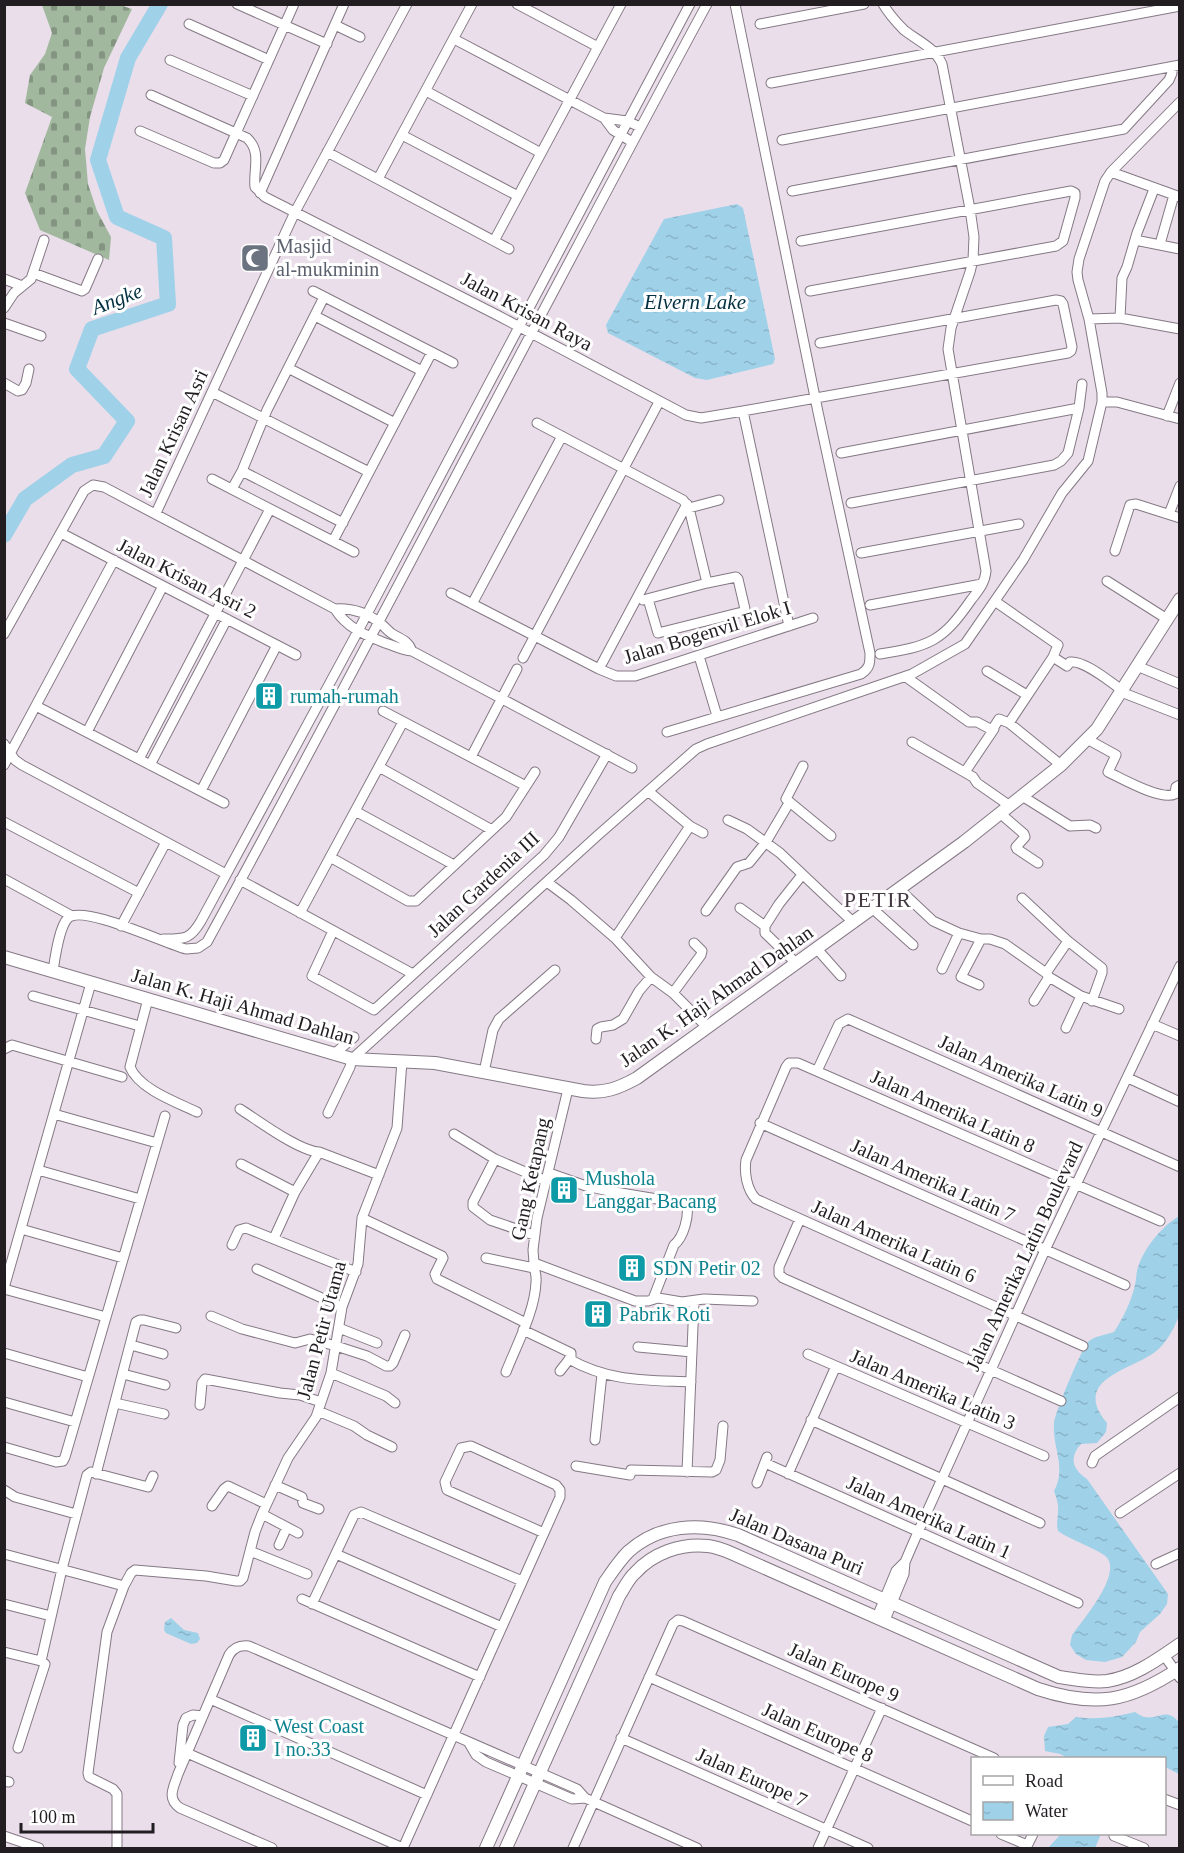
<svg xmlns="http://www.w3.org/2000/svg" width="1184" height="1853" font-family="Georgia,serif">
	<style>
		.cemetery { fill: url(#cemetery-stones) }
		.water { fill: url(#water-ripples) }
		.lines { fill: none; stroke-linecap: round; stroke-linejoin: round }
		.river { stroke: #9fd1e9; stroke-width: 16 }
		.minor-casing { stroke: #847984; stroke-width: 11 }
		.major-casing { stroke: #847984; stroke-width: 14 }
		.minor { stroke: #fff; stroke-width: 9 }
		.major { stroke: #fff; stroke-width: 12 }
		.labels { text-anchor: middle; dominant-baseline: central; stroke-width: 6; stroke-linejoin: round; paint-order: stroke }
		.worship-label { font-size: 20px; fill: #5b616d; stroke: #fff; text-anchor: start }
		.street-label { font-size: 20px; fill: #211d21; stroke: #fff }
		.culture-label { font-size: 20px; fill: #0d838f; stroke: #fff; text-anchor: start }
		.water-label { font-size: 21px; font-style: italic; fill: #033142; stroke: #fff }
		.quarter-label { font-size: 22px; letter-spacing: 1.5px; fill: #443a44; stroke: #fff }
	</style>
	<defs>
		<pattern id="cemetery-stones" width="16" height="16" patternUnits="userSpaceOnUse" patternTransform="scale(1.5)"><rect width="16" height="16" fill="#a1b89e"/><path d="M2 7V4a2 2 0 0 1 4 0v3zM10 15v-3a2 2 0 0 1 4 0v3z" fill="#839580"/></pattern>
		<pattern id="water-ripples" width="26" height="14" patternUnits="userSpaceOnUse" patternTransform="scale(1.5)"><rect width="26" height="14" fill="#9fd1e9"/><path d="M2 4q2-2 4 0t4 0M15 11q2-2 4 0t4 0" fill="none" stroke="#89b3c8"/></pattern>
	</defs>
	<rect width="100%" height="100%" fill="#eadeea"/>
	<path class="cemetery" d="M42,5h78l12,4 -28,59 -14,49 -5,32 3,35 9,27 14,26 -2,23 -69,-30 -15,-37 27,-76 -27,-14 5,-28 15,-21 7,-21z"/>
	<path class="water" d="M737,204l6,4 32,151 -2,5 -66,16 -12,-2 -87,-45 -2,-8 58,-106z
		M1179,1216c0,25 0,50 0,74 0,9 2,20 -1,28 -4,11 -13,27 -23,34 -23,18 -85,27 -48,71l-1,9 -9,11 -16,1c-12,13 -9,25 6,35l81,115 -1,10 -7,10 -20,18 -4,10 -14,15 -17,5 -19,-2 -10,-6 -6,-9 2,-10c11,-15 54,-65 32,-80 -15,-10 -32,-14 -46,-24 -2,-8 0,-12 0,-20 1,-7 -2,-14 -4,-20 13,-24 -2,-43 0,-68 1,-10 27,-73 34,-81 6,-6 17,-7 26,-10 9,-14 17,-30 21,-47 1,-4 1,-9 2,-14 5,-21 24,-44 42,-55z
		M171,1618l13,12 14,3 2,6 -3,4 -6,1 -25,-11 -2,-3 1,-8z
		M1135,1712c3,2 6,4 9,5 16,3 21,-10 35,5v52l-14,-7 -1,-9h-96l-8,-4 -15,-3 -1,-15 4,-9 20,-3 8,-7c21,3 39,0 59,-5z
		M1061,1834h40l-6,14h-47z"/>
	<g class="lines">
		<path class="river" d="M4,535l21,-36 47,-34 32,-9 23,-35 -50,-52 15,-40 76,-25 -4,-66 -47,-21 -19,-57 30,-102 32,-54"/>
		<g class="minor-casing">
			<path id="minor" d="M237,4l90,40
				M517,4l81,43
				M189,24l80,36
				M760,24l104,-20
				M335,25l25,12
				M454,39l150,79 23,3 13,6
				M170,60l83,36
				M771,83l409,-77
				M426,91l115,62
				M151,95l96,43c15,14 6,31 8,49l10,10 232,118 189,100 15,3 42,-7 325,-58 3,-2 1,-4 -9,-43 -2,-3 -5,-1 -236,43
				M604,118l9,12 19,12
				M140,131l74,32h6l4,-3 70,-156
				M402,135l116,61
				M782,140l398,-75
				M327,152l182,97
				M1111,172l69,25
				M378,179l94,-175
				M792,191l332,-62 45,-49 3,-7 -1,-6
				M260,193l84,-189
				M1135,240l45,9
				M494,241l127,-237
				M801,241l270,-50 4,2v5l-12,43 -7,5 -246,45
				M1160,244l14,-49
				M33,273l49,18 3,-2 13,-30
				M4,279l18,7
				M313,291l140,72
				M4,308l10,-15 17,-14 13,-39
				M315,316l107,55
				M1120,318l2,-40 5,-11 10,-34 17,-44
				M1089,319l31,-1 60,11
				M4,323l37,13
				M288,368l107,55
				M4,383l14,8 4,-1 4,-7 3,-14
				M212,392l157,80
				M1102,402h15l63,17
				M743,411l46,215
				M1167,416l13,-33
				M537,423l146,77 6,8 30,-8
				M841,453l238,-45
				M242,471l101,52
				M212,479l142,73
				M232,489l10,-18 25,-61 57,-113
				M851,503l203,-38 7,-4 7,-8 11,-45 3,-24
				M156,513l139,-301 112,-208
				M1169,514l11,-28
				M61,533l235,122
				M333,541l99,-189
				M1115,551l15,-46 6,-1 44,14
				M861,553l158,-29
				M1107,581l60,38
				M451,593l148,76 17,7h19l178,-58
				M648,599l10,34 84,-21 3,-3 -7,-30 -2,-2 -29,6 -18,-75
				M643,600l64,-17
				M472,604l90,-168
				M870,605l112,-21
				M4,634l80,-143 9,-6 11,2 231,122c12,19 30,26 50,34 10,3 17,7 27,8 -4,-11 -12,-12 -21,-18 -4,-3 -7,-7 -11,-10 -13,-10 -29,-15 -45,-14
				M412,651l220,117
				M880,654c50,-8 62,-12 91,-54 7,-9 14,-17 15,-29l-38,-222 3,-21 19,-56 3,-12 1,-23 -4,-28 -28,-145c-8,-17 -24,-23 -38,-34 -8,-8 -15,-16 -21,-26
				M699,656l18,60
				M1053,657l14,9 3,-4c14,-2 40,20 52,28
				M523,658l136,-256
				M1137,666l43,18
				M599,669l88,-165
				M987,671l40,24
				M906,677l63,45h8l15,8 7,-11 10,4 44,-66 5,-12 -62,-43
				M1121,692l59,23
				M36,706l188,97
				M383,711l143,75
				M1009,723l52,42
				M87,732l76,-146
				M667,732l194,-58c9,-6 9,-11 9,-21l-52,-241 -83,-408
				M1087,739l29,16 -8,17c15,7 53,29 67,22l1,-7 4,-2
				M912,742l61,35 4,6 33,23
				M4,744l11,16 7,5 204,109
				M471,757l46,-88
				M139,759l131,-250
				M4,765l110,-205
				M150,765l77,-146
				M803,766l-17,33 45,37
				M379,767l113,63
				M965,772l29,-43
				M201,791l76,-146
				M648,791l42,35 13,7
				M1022,796l48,30 20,-1 6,3
				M355,811l99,54
				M1001,814l23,20 1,3 -9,10 1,2 21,14
				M728,820l19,9 33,24 74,70
				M4,822l135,71
				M330,857l78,44h8l90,-84 29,-45
				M4,879l68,37
				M240,880l173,94
				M547,882l24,18 44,38 36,39 22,16 34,34
				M899,889l34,32 26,12 22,6h9l15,5 41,29 3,4 32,19 38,13
				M1022,898l46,43 -22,32
				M740,908l25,18v7l31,30
				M873,909l40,36
				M706,911l31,-44 12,-4 17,-21 23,-39
				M300,913l103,-191
				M121,926l45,-84
				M765,926l14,-22 23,-29
				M333,931l-21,45 62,34 170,-155 15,-18 48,-83
				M615,938l75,-112
				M163,939c21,0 27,1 38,-18l157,-290 332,-627
				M1068,941l34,27v5l-10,28
				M817,949l24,27
				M942,969l17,-36
				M53,971c2,-13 6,-44 15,-53 15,-14 98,26 118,31l12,-1 9,-6c170,-311 331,-626 500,-938
				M979,985l-18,-8 20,-38
				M673,993l28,-38 1,-4 -8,-8
				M33,996l103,29
				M148,999l-18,68c9,22 46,35 67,45
				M1034,1001l15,-24
				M1152,1024l28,12
				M1066,1028l15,-32
				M596,1039l1,-10 4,-2 12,-2 10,-6 16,-28 12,-14
				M4,1049l8,-4 110,32
				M334,1054l20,-17
				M817,1071l22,-47 9,-5 332,148
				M484,1072l9,-42 6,-11 56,-49
				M1128,1078l52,24
				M568,1089l-31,129 -4,32 1,13 101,38h13l10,-3 24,4 22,-3 49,2
				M240,1109c19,12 59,42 79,43l60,23
				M328,1113l22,-46 2,-8 245,-223 99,-87 11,-5 205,-70 53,-30 58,-84 39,-67 26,-32 14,-59v-9l-13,-74 -11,-39 -1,-8 2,-13 26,-78 6,-9 69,-70
				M54,1114l103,29
				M760,1123l365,162
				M454,1134l41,25 51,22
				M495,1159l-22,43v5l17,13 44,15
				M241,1164l54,28
				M38,1170l102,29
				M549,1173l37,13 23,5 78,13c2,12 -3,33 -13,41l-21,54
				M362,1218l80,38 1,2 -8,16 2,5 89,44
				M800,1219l-21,48v7l4,4 278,123
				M21,1229l102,29
				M274,1238l21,-46 24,-40
				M232,1245l7,-15 7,-2 110,44
				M486,1258l48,10
				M257,1269l85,38
				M4,1288l87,-305
				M4,1289l102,28
				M211,1316l31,13 53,14 15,-4 26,7 31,10 19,10h4l3,-3 12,-28
				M339,1328l38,15
				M523,1330l48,23v4l-11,14
				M131,1345l32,9
				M1083,1346l-327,-147c-9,-9 -12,-26 -10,-39l40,-93 3,-4h9l362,158
				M638,1347l54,5
				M4,1353l84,24
				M808,1354l236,102
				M569,1359c40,23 78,21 122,23
				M506,1372c11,-28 29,-61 30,-90 1,-7 -2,-12 -2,-19
				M331,1373l55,23 9,7
				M123,1374l42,11
				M4,1402l71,20
				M115,1403l49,11
				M200,1405l2,-22 3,-4 75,14 20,2 21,7
				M318,1411l36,15 13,9 25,12
				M811,1420l229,103
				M595,1440l7,-66
				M4,1447l52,15 7,-1 2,-4 100,-341
				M765,1463l313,140
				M1092,1463l3,-7 85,-59
				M576,1466l54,9 1,-5 81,2 4,-2 4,-10 3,-34
				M687,1472l7,-170
				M96,1474l40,-152 4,-2h4l32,8
				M788,1474l48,-108
				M757,1483l10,-26
				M275,1485l27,12 1,6 16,6
				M4,1490l11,7 61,17
				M212,1506l12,-17 4,-3 38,18
				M1120,1513l60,-40
				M262,1514l36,19
				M279,1545l8,-18
				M250,1551l57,23
				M4,1554l120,32
				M336,1554l166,73
				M1156,1564l24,-11
				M302,1599l178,78
				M4,1604l47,12
				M312,1604l42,-89 7,-3 161,69
				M877,1617l19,-46 9,-9
				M885,1620l19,-46 1,-12 13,-30 127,-282 135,-284
				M4,1652l37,9
				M1164,1655l16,23
				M649,1677l323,144
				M210,1699l217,96
				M621,1738l247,110
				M469,1743l7,12 10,7 86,37 13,-1
				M18,1748l27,-84 -4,-3 21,-92 25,-94 4,-3 57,15 5,-11
				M187,1753l216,95
				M179,1763l4,-38 3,-7 7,-3 10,1
				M4,1781l5,1
				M1164,1799l16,6
				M1001,1834l26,11
				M4,1836l35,12
				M1114,1836l30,12
				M117,1848v-54l-4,-5 -24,-12 -1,-4 19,-141 17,-46 7,-13 4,-3 71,6 30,5h4l3,-3 12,-46 7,-18 26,-56 28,-41 15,-44 11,-66 16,-43 4,-46 35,-90 5,-67
				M272,1848l-92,-40c-14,-10 -6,-21 -2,-34l51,-119c5,-8 11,-10 20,-9l328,143 8,9 112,50
				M403,1848l141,-315 16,-36v-7l-4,-5 -85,-39 -10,2 -16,34 2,8 97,43
				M573,1848l100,-224 5,-4 5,1 311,137
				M818,1848l64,-140
				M1026,1848l7,-14"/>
		</g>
		<g class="major-casing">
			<path id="major" d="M4,957l348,102 83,4 148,28c21,3 36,-3 54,-13l327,-236 97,-77 36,-36 83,-130
				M486,1848l119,-266c7,-10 14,-21 23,-30 31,-28 72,-30 110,-17l321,142c16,2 32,6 48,4 27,-4 51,-22 73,-37
				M506,1848l113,-252c5,-7 9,-17 16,-23 18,-20 46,-30 73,-27 8,1 16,4 23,7l307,136c58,19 91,13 142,-21"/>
		</g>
		<use href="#minor" class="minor"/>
		<use href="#major" class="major"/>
	</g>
	<defs>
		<g id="mosque-square" transform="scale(1.5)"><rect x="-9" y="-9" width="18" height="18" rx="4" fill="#6b7280" stroke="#fff"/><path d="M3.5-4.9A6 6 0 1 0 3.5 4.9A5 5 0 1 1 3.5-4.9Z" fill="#fff"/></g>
		<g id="building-square" transform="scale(1.5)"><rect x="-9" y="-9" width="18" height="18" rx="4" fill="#0f9aa8" stroke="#fff"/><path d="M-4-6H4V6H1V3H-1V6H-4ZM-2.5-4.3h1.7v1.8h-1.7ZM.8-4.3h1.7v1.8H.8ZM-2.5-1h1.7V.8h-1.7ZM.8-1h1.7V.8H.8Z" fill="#fff"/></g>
	</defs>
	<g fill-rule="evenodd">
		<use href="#mosque-square" x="255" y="258"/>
		<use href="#building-square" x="269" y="696"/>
		<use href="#building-square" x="564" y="1190"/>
		<use href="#building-square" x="632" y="1268"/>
		<use href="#building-square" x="598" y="1314"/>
		<use href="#building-square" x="253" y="1738"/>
	</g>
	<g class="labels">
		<g class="worship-label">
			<text x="276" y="246">Masjid<tspan x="276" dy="23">al-mukminin</tspan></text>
		</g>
		<g class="street-label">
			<text transform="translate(527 311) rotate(28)">Jalan Krisan Raya</text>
			<text transform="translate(173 433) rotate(-65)">Jalan Krisan Asri</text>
			<text transform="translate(187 578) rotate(27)">Jalan Krisan Asri 2</text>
			<text transform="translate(707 632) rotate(-17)">Jalan Bogenvil Elok I</text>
			<text transform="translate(483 884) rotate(-43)">Jalan Gardenia III</text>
			<text transform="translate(716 996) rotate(-35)">Jalan K. Haji Ahmad Dahlan</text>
			<text transform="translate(243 1006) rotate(16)">Jalan K. Haji Ahmad Dahlan</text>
			<text transform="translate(1021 1076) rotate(24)">Jalan Amerika Latin 9</text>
			<text transform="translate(953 1111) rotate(24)">Jalan Amerika Latin 8</text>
			<text transform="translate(530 1179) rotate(-78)">Gang Ketapang</text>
			<text transform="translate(933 1180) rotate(24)">Jalan Amerika Latin 7</text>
			<text transform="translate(894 1241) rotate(24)">Jalan Amerika Latin 6</text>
			<text transform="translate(1024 1256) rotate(-65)">Jalan Amerika Latin Boulevard</text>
			<text transform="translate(321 1330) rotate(-75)">Jalan Petir Utama</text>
			<text transform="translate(933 1389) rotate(23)">Jalan Amerika Latin 3</text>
			<text transform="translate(929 1517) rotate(24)">Jalan Amerika Latin 1</text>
			<text transform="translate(797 1541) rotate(23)">Jalan Dasana Puri</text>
			<text transform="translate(844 1672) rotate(24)">Jalan Europe 9</text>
			<text transform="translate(818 1732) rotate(24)">Jalan Europe 8</text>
			<text transform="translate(752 1777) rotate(24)">Jalan Europe 7</text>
		</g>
		<g class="culture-label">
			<text x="290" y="696">rumah-rumah</text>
			<text x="585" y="1178">Mushola<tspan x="585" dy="23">Langgar Bacang</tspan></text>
			<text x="653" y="1268">SDN Petir 02</text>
			<text x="619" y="1314">Pabrik Roti</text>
			<text x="274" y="1726">West Coast<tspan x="274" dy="23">I no.33</tspan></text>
		</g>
		<g class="water-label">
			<text transform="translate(117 299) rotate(-21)">Angke</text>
			<text x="695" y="302">Elvern Lake</text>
		</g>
		<g class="quarter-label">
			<text x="878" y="899">PETIR</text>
		</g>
	</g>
	<rect width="1184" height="1853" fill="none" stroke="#211d21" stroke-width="12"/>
	<rect x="971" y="1757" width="195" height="78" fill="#ffffff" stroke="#a6a5a6" stroke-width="1.5"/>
	<rect x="983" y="1776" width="30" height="9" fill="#ffffff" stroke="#a6a5a6" stroke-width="1.5"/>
	<text x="1025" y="1787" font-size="18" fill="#211d21">Road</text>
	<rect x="983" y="1802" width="30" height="18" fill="url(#water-ripples)" stroke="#a6a5a6" stroke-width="1.5"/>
	<text x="1025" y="1817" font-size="18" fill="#211d21">Water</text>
	<path d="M21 1823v9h132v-9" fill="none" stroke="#211d21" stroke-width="3"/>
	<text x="30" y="1823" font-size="18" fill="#211d21" stroke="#ffffff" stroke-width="4.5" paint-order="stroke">100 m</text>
</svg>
